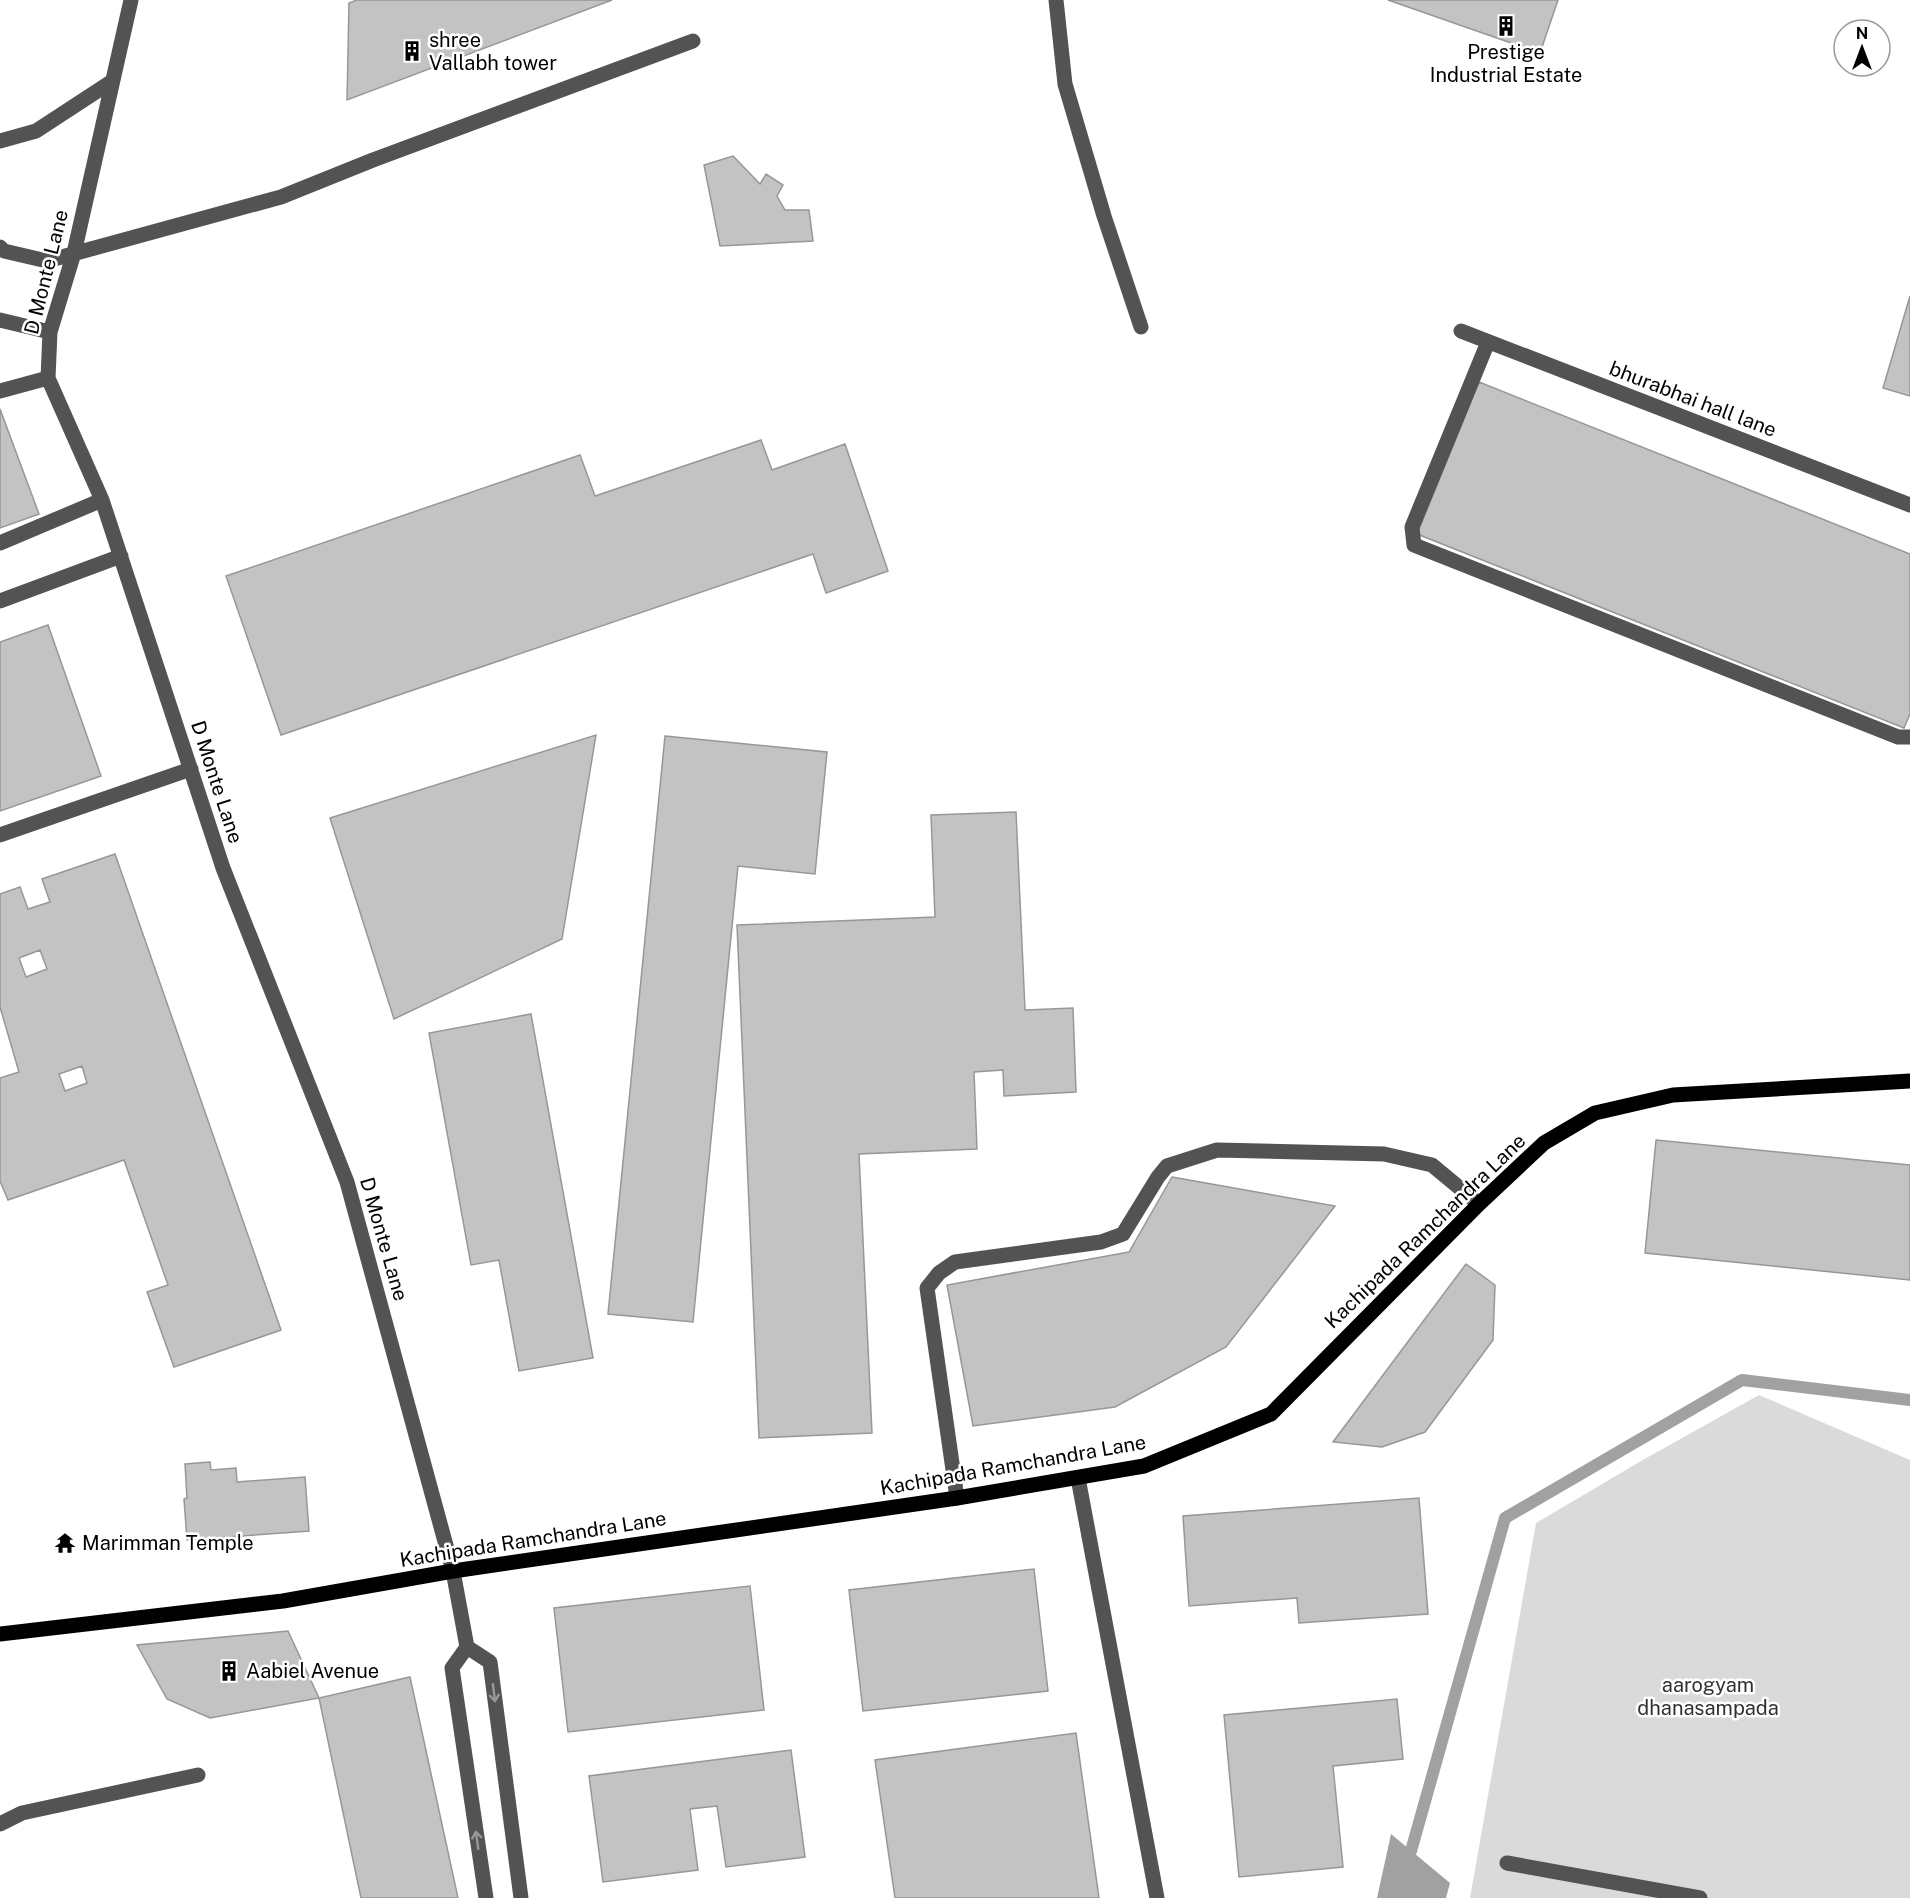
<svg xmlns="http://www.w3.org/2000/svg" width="1910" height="1898" font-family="'Public Sans',sans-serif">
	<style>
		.green { fill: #dadada }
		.water { fill: #a1a1a1 }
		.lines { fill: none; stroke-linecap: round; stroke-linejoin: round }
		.stream { stroke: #a1a1a1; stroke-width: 12 }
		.building { fill: #c3c3c3; stroke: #979797; stroke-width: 1.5; fill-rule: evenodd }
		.minor { stroke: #535353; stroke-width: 15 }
		.major { stroke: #000; stroke-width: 15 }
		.oneway { stroke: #989898 }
		.labels { text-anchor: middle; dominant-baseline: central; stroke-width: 5; stroke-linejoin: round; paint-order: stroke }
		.poi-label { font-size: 20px; fill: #000; stroke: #fff; text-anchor: start }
		.street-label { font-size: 20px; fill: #000; stroke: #fff }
		.park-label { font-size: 20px; fill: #313131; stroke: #fff }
	</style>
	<rect width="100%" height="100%" fill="#fff"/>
	<path class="green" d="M1759,1395l151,65v438h-440l66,-375 105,-62z"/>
	<path class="water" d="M1391,1834l59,49 -4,15h-69z"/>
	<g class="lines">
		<path class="stream" d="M1411,1851l94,-333 237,-138 168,20"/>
	</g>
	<path class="building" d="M357,0h255l-265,100 2,-97z
		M1388,0h170l-18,53z
		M733,156l27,28 6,-10 17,11 -6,11 8,14h24l4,31 -93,5 -16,-81z
		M1910,296v100l-27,-8z
		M1479,382l431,172v160l-6,14 -487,-194z
		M0,409l39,105 -39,14z
		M761,440l11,30 73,-26 43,127 -62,22 -13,-39 -532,181 -55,-159 354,-121 15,41z
		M48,625l53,151 -101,35v-169z
		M596,735l-34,204 -168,80 -64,-201z
		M665,736l162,16 -12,122 -77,-8 -45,456 -85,-8z
		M1016,812l9,198 48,-2 3,84 -72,4 -1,-26 -29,2 3,77 -118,5 13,279 -113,5 -22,-513 198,-8 -4,-102z
		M115,854l166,476 -107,37 -27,-75 21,-7 -44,-125 -116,40 -8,-19v-103l19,-6 -19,-65v-113l20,-7 8,22 22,-7 -8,-23zM40,950l7,19 -21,8 -7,-19zM82,1066l5,17 -22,8 -6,-17z
		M531,1014l62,344 -74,13 -20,-111 -28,5 -42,-232z
		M1656,1140l254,25v115l-265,-27z
		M1172,1177l163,29 -109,141 -111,60 -142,19 -26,-141 182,-33z
		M1466,1264l29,21 -2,55 -68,92 -43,15 -49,-5z
		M210,1462l1,8 25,-2 1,14 68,-5 4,54 -122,9 -3,-41 3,-1 -2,-34z
		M1419,1498l9,116 -129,9 -2,-25 -108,8 -6,-90z
		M1034,1569l14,122 -185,20 -14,-121z
		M750,1586l14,124 -196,22 -14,-124z
		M288,1631l31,67 -109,20 -43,-19 -30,-54z
		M410,1677l48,221h-97l-42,-200z
		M1397,1699l6,60 -70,7 10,101 -104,10 -15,-162z
		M1076,1733l23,165h-204l-20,-138z
		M791,1750l14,107 -79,10 -9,-61 -27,3 8,61 -95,12 -14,-106z"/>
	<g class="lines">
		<path class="minor" d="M131,0l-57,253 -24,79 -2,46 54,122 121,368 124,314 106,389 14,76 23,15 31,236
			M1056,0l9,84 39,132 37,111
			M0,141l36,-10 75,-49
			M0,247l4,4 43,10 234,-64 92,-37 320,-119
			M0,320l50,12
			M1461,331l449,174
			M1488,342l-76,185 2,18 484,192h12
			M0,391l48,-13
			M0,543l102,-43
			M0,601l121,-45
			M0,835l191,-66
			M1078,1478l79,420
			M957,1498l-30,-210 12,-15 16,-11 146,-20 22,-8 35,-57 9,-11 50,-16 167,4 48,11 47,39
			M467,1647l-15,21 34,230
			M0,1824l22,-11 176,-38
			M1507,1863l193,35"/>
		<path class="major" d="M0,1634l283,-33 170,-30 504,-73 187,-32 127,-52 208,-210 65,-61 51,-30 78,-18 237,-14"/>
	</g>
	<defs><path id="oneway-shaft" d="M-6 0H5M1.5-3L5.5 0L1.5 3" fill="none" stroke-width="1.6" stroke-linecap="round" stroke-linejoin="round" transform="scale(1.5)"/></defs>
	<g class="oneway">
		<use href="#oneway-shaft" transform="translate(494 1693) rotate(83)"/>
		<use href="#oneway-shaft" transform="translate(477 1840) rotate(-98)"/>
	</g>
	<defs>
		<g id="building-bare" transform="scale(1.62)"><path d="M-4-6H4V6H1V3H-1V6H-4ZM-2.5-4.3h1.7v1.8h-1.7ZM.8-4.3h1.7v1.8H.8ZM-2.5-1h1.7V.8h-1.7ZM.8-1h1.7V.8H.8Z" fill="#000" stroke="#fff" stroke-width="2.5" paint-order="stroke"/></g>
		<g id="temple-bare" transform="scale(1.62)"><path d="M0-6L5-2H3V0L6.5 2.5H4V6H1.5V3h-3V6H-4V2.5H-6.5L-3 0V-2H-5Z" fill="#000" stroke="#fff" stroke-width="2.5" paint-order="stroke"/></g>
	</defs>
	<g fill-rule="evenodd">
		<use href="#building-bare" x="1506" y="26"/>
		<use href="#building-bare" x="412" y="51"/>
		<use href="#temple-bare" x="65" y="1543"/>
		<use href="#building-bare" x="229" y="1671"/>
	</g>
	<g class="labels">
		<g class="poi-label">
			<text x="429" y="40">shree<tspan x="429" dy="23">Vallabh tower</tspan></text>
			<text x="1506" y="52" text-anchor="middle">Prestige<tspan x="1506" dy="23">Industrial Estate</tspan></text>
			<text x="82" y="1543">Marimman Temple</text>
			<text x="246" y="1671">Aabiel Avenue</text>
		</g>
		<g class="street-label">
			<text transform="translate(46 272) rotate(-76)">D Monte Lane</text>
			<text transform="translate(1693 399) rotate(21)">bhurabhai hall lane</text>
			<text transform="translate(217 782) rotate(72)">D Monte Lane</text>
			<text transform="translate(1425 1231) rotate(-44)">Kachipada Ramchandra Lane</text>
			<text transform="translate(384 1239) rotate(74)">D Monte Lane</text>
			<text transform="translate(1013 1465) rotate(-10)">Kachipada Ramchandra Lane</text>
			<text transform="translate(533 1539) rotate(-9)">Kachipada Ramchandra Lane</text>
		</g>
		<g class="park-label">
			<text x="1708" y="1685">aarogyam<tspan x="1708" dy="23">dhanasampada</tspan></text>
		</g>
	</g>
	<g transform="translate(1862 48)"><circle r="28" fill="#ffffff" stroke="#999999" stroke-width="1.5"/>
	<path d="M0-4.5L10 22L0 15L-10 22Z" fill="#000000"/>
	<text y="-9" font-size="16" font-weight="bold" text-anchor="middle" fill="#000000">N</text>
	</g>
</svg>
